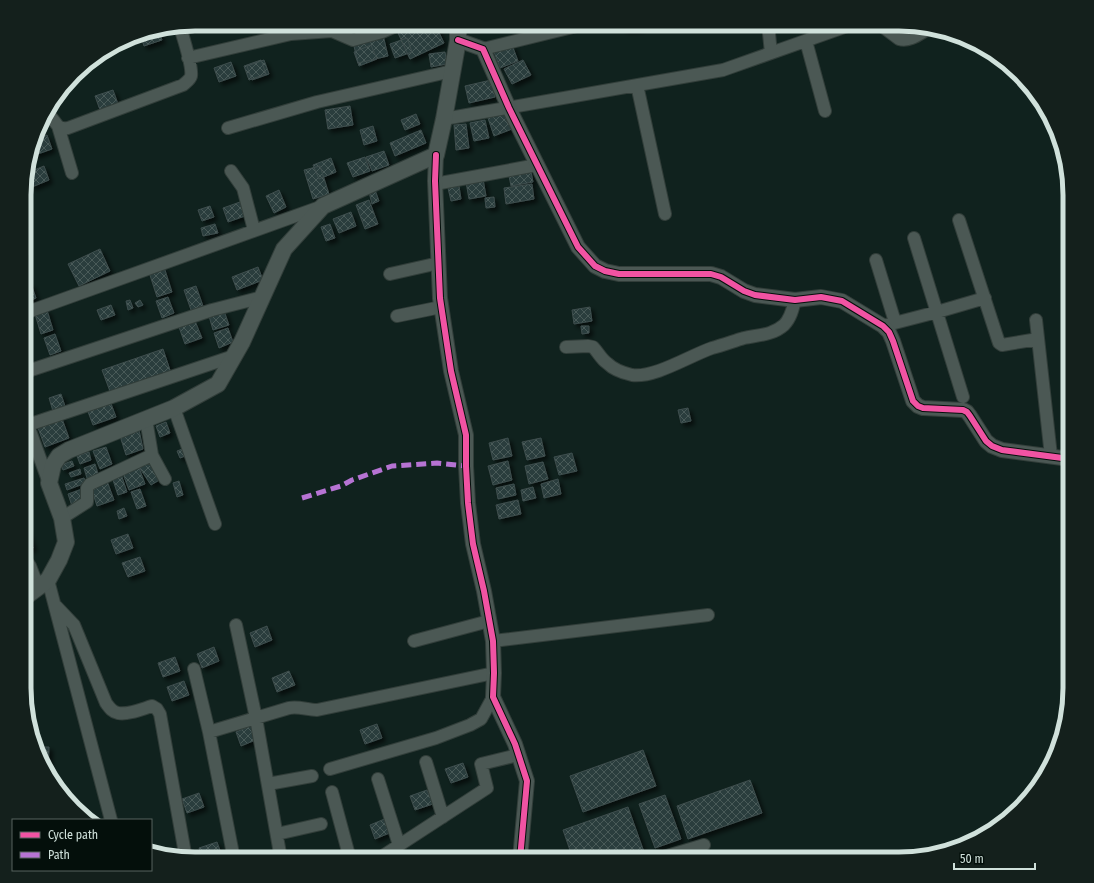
<svg xmlns="http://www.w3.org/2000/svg" width="1094" height="883" font-family="'Fira Sans Condensed',sans-serif">
	<style>
		.building { fill: url(#building-cross-hatch); stroke: #3e4d4d; filter: url(#shadow) }
		.lines { fill: none; stroke-linecap: round; stroke-linejoin: round }
		.minor-casing { stroke: #323e3a; stroke-width: 14 }
		.tertiary-casing { stroke: #323e3a; stroke-width: 16 }
		.secondary-casing { stroke: #323e3a; stroke-width: 18 }
		.minor { stroke: #4b5854; stroke-width: 12 }
		.tertiary { stroke: #4b5854; stroke-width: 14 }
		.secondary { stroke: #4b5854; stroke-width: 16 }
		.quiet { stroke: #b673d3; stroke-width: 5; stroke-dasharray: 10 5; stroke-linecap: butt }
		.cycleway-casing { stroke: #040f0b; stroke-width: 8 }
		.cycleway { stroke: #f153a3; stroke-width: 6 }
		.rim { fill: none; stroke: #d0e1db; stroke-width: 5 }
	</style>
	<defs>
		<pattern id="building-cross-hatch" width="8" height="8" patternUnits="userSpaceOnUse"><rect width="8" height="8" fill="#2b3e3d"/><path d="M0 0l8 8M0 8l8-8" fill="none" stroke="#495a58"/></pattern>
		<filter id="shadow"><feDropShadow dx="3.5" dy="3.5" stdDeviation="2" flood-color="#0009"/></filter>
	</defs>
	<rect width="100%" height="100%" fill="#10221e"/>
	<path class="building" d="M417,24h18l9,19 -34,16 -12,-26z
		M624,24h16v4l-16,1z
		M158,30l4,10 -18,6 -4,-13z
		M383,35l5,21 -30,7 -5,-21z
		M407,38l5,14 -17,6 -5,-14z
		M371,45l6,14 -18,7 -5,-14z
		M512,45l6,16 -18,7 -6,-16z
		M445,52l2,12 -16,3 -2,-13z
		M261,60l5,14 -17,6 -5,-14z
		M264,60l5,14 -17,6 -5,-14z
		M523,60l8,15 -19,9 -8,-15z
		M231,62l5,14 -17,6 -5,-14z
		M491,80l4,17 -26,6 -4,-17z
		M113,90l5,14 -18,6 -5,-14z
		M350,106l3,19 -25,4 -3,-19z
		M506,112l6,17 -18,7 -6,-18z
		M416,114l4,10 -15,6 -4,-10z
		M485,120l4,18 -15,3 -4,-18z
		M466,124l3,24 -13,2 -2,-25z
		M373,126l4,15 -13,4 -4,-15z
		M421,130l5,13 -31,13 -5,-13z
		M47,135l5,14 -17,6 -2,-5 4,-11z
		M384,151l5,14 -17,6 -6,-14z
		M365,157l5,14 -17,6 -6,-14z
		M331,158l5,14 -17,7 -6,-14z
		M44,166l5,14 -17,7 -5,-14z
		M320,166l9,28 -16,5 -9,-29z
		M530,166l3,16 -22,4 -3,-15z
		M483,179l3,17 -17,3 -3,-17z
		M532,184l2,15 -28,5 -2,-16z
		M459,186l2,13 -10,2 -3,-13z
		M279,190l7,17 -12,6 -8,-17z
		M375,190l4,11 -7,3 -3,-12z
		M494,197l1,10 -9,1 -1,-10z
		M369,200l9,24 -13,5 -9,-24z
		M240,202l5,14 -17,6 -5,-14z
		M210,206l4,11 -12,4 -4,-11z
		M351,212l5,14 -17,7 -6,-14z
		M215,224l3,9 -15,3 -2,-8z
		M330,224l5,14 -9,3 -5,-14z
		M100,249l10,22 -31,15 -11,-22z
		M164,267l8,25 -15,5 -8,-25z
		M258,267l5,13 -26,10 -5,-13z
		M31,284l5,14 -11,5v-16z
		M196,286l7,20 -12,4 -7,-20z
		M168,297l6,16 -12,5 -6,-17z
		M130,300l3,8 -5,2 -2,-9z
		M140,300l3,5 -5,2 -3,-4z
		M111,305l4,10 -14,5 -4,-10z
		M590,307l2,14 -18,3 -2,-14z
		M47,310l6,20 -12,4 -6,-20z
		M224,311l5,14 -16,5 -4,-14z
		M195,321l7,17 -17,6 -6,-17z
		M581,326h8v7l-7,1z
		M228,328l5,14 -14,6 -5,-15z
		M55,334l6,17 -11,4 -6,-17z
		M163,349l8,24 -60,21 -9,-24z
		M61,394l4,12 -12,5 -4,-13z
		M110,401l6,16 -23,8 -6,-16z
		M688,408l3,13 -10,2 -3,-13z
		M61,416l8,22 -24,9 -8,-22z
		M166,422l4,11 -10,4 -4,-11z
		M139,430l4,19 -17,6 -6,-19z
		M508,438l4,18 -19,4 -4,-17z
		M541,438l4,18 -18,4 -5,-18z
		M106,447l6,17 -12,5 -7,-18z
		M185,448l3,7 -8,3 -3,-7z
		M89,452l2,8 -11,4 -3,-8z
		M572,453l5,18 -18,4 -5,-18z
		M72,461l2,5 -11,4 -2,-5z
		M149,461l12,18 -10,6 -12,-18z
		M508,461l4,19 -19,5 -5,-19z
		M543,462l5,17 -19,5 -4,-18z
		M95,464l3,10 -11,4 -3,-10z
		M138,465l7,19 -16,6 -7,-19z
		M80,469l1,5 -10,3 -2,-4z
		M121,474l6,18 -9,3 -6,-18z
		M84,478l2,5 -19,7 -2,-6z
		M558,479l3,15 -17,4 -3,-14z
		M107,481l7,19 -17,6 -6,-19z
		M179,481l4,14 -6,2 -4,-14z
		M514,484l2,11 -18,4 -2,-11z
		M533,487l3,11 -13,3 -2,-11z
		M85,488l-1,12 -12,6 -4,-12z
		M140,489l6,17 -9,3 -6,-17z
		M518,500l3,14 -22,5 -3,-14z
		M124,508l3,8 -8,3 -2,-8z
		M25,530h2l6,18 -8,3z
		M128,534l5,14 -17,6 -5,-14z
		M140,557l5,14 -17,6 -6,-14z
		M267,626l5,14 -17,7 -5,-14z
		M214,647l5,14 -17,7 -5,-14z
		M175,657l5,14 -17,6 -5,-14z
		M289,671l6,14 -18,7 -5,-14z
		M184,681l5,14 -17,6 -5,-14z
		M377,724l5,14 -17,6 -5,-14z
		M253,725l5,14 -17,7 -5,-14z
		M37,747h12l-1,25 -6,-9z
		M643,750l13,36 -73,26 -13,-36z
		M463,763l5,14 -17,6 -6,-14z
		M750,780l12,33 -74,26 -11,-33z
		M427,790l6,14 -18,6 -5,-14z
		M199,793l5,14 -17,6 -5,-14z
		M665,795l16,44 -26,9 -16,-44z
		M628,807l16,45 -20,7h-51l-10,-29z
		M387,818l5,14 -17,7 -5,-14z
		M217,842l5,14 -8,3h-11l-4,-11z
		M819,852l2,7h-22z"/>
	<g class="lines">
		<g class="minor-casing">
			<path id="minor" d="M768,24l3,29
				M879,24l20,15c11,3 20,-5 29,-10
				M332,31l21,9 29,-8 18,-8
				M291,34l41,-3 -1,-7
				M806,41l19,70
				M483,49l102,-25
				M188,58l103,-24 -1,-10
				M637,85l28,129
				M45,114c13,4 8,16 23,14l115,-43c3,-3 7,-5 8,-9 2,-9 -8,-39 -11,-49
				M444,119l279,-49 130,-46
				M58,126l14,47
				M228,128l89,-26 135,-31
				M231,171l12,17 11,42
				M435,184l102,-19
				M959,220l40,123 3,2 36,-6
				M914,238l49,159
				M876,260l19,62
				M390,274l49,-11
				M25,313l298,-107
				M397,316l44,-9
				M1036,320l15,136
				M883,326l54,-14 48,-14
				M566,347l22,-1 5,1c5,5 8,12 14,16 6,6 16,10 25,12 23,3 57,-19 80,-27 11,-3 22,-7 32,-10 14,-3 29,-3 40,-13 7,-7 9,-17 11,-25
				M25,372l187,-62 51,-13
				M174,408l41,116
				M25,417l24,66
				M25,426l209,-70
				M152,455l13,24
				M62,518l25,-16v-14l3,-4 62,-29 -6,-36
				M25,559l5,7 8,21
				M48,580l63,240
				M55,605l19,20 32,78c3,4 6,9 12,10 10,2 24,-4 34,-7l5,3 3,5 26,145
				M236,625l20,93 25,141
				M414,641l75,-20
				M493,641l215,-26
				M194,669l15,63 25,127
				M209,732l80,-24c10,-2 18,2 28,2l177,-37
				M426,762l17,55
				M330,769l106,-31 34,-13 11,-6 12,-22
				M378,779l21,66
				M268,784l44,-8
				M332,792l18,67
				M277,834l44,-10
				M378,859l109,-71 -6,-24 37,-9
				M657,859l47,-14"/>
		</g>
		<g class="tertiary-casing">
			<path id="tertiary" d="M458,40l25,9 26,59 69,139 17,19 10,5 14,3h92l10,3 23,14 11,4 40,5 26,-3 21,4 41,25 6,6 4,9 20,60 5,5 5,2 40,2 4,2 3,4 16,25 6,5 10,4 68,9
				M436,155l-1,26 5,117 11,73 15,64v31l2,37 5,41 11,47 9,50 1,32 -1,24 22,47 12,37 -7,78"/>
		</g>
		<g class="secondary-casing">
			<path id="secondary" d="M25,597l23,-17 11,-20 7,-18 -4,-24 -13,-35 4,-18 6,-9 10,-6 105,-42 44,-24 24,-42 42,-93 39,-43 113,-51 8,-36 14,-79v-16"/>
		</g>
		<use href="#minor" class="minor"/>
		<use href="#tertiary" class="tertiary"/>
		<use href="#secondary" class="secondary"/>
		<path class="quiet" d="M302,498l39,-12 11,-6 40,-14 45,-3 29,3"/>
		<g class="cycleway-casing">
			<path id="cycleway" d="M458,40l25,9 26,59 69,139 17,19 10,5 14,3h92l10,3 23,14 11,4 40,5 26,-3 21,4 41,25 6,6 4,9 20,60 5,5 5,2 40,2 4,2 3,4 16,25 6,5 10,4 68,9
				M436,155l-1,26 5,117 11,73 15,64v31l2,37 5,41 11,47 9,50 1,32 -1,24 22,47 12,37 -7,78"/>
		</g>
		<use href="#cycleway" class="cycleway"/>
	</g>
	<path d="M0 0H1094V883H0ZM195 31H899A164 164 0 0 1 1063 195V688A164 164 0 0 1 899 852H195A164 164 0 0 1 31 688V195A164 164 0 0 1 195 31Z" fill="#14201c" fill-rule="evenodd"/>
	<path class="rim" d="M195 31H899A164 164 0 0 1 1063 195V688A164 164 0 0 1 899 852H195A164 164 0 0 1 31 688V195A164 164 0 0 1 195 31Z"/>
	<rect x="12" y="819" width="140" height="52" fill="#040f0b" stroke="#56635e"/>
	<rect x="20" y="832" width="20" height="6" fill="#f153a3" stroke="#56635e"/>
	<text x="48" y="839" font-size="12" fill="#d0e1db">Cycle path</text>
	<rect x="20" y="852" width="20" height="6" fill="#b673d3" stroke="#56635e"/>
	<text x="48" y="859" font-size="12" fill="#d0e1db">Path</text>
	<path d="M954 863v6h81v-6" fill="none" stroke="#d0e1db" stroke-width="2"/>
	<text x="960" y="863" font-size="12" fill="#d0e1db" stroke="#040f0b" stroke-width="3" paint-order="stroke">50 m</text>
</svg>
